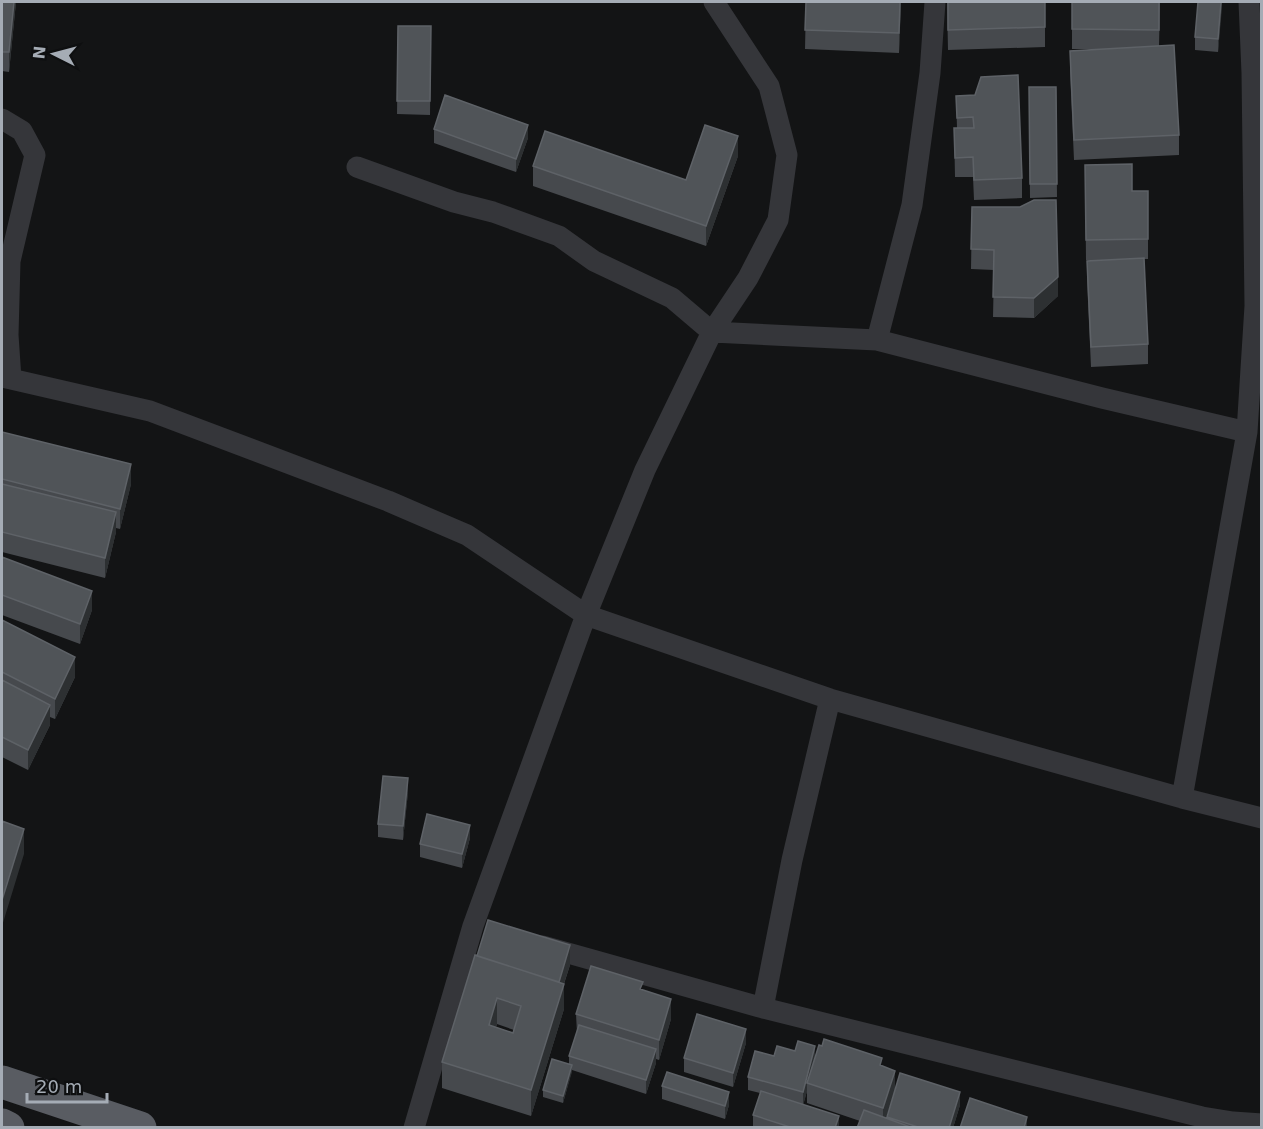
<svg xmlns="http://www.w3.org/2000/svg" width="1263" height="1129" font-family="'DejaVu Sans',sans-serif">
	<style>
		.lines { fill: none; stroke-linecap: round; stroke-linejoin: round }
		.minor { stroke: #35363a; stroke-width: 21 }
		.trunk { stroke: #595c62; stroke-width: 33 }
		.wall { fill: #46494d; fill-rule: evenodd }
		.shaded-wall { fill: #2d3032 }
		.building { fill: #505458; stroke: #5e6267; stroke-width: 1.5; fill-rule: evenodd }
	</style>
	<rect width="100%" height="100%" fill="#131415"/>
	<g class="lines">
		<path class="minor" d="M2,119l20,12 13,24 -25,106 -2,74 3,44
			M357,167l97,35 39,10 66,24 35,25 78,37 40,34 165,8 225,58 145,34
			M877,340l35,-135 18,-132 5,-71
			M2,377l148,34 238,90 79,34 119,80 244,84 352,99 80,20
			M1182,798l65,-366 8,-126 -3,-233 -3,-71
			M543,946l220,62 439,109 31,5 29,2
			M763,1008l29,-148 38,-161
			M414,1128l59,-202 113,-311 59,-145 67,-138 36,-54 30,-58 9,-65 -18,-69 -55,-84"/>
		<path class="trunk" d="M2,1082l138,46
			M2,1125l6,3"/>
	</g>
	<path class="wall" d="M2,2h14l-7,70 -7,-1z
		M806,2h95l-2,51 -94,-4z
		M947,2h98v45l-97,3z
		M1072,2h88l-1,44 20,89v20l-105,5 -4,-89v-20l33,-2h-31z
		M1222,2l-4,50 -23,-2v-13z
		M398,26h33l-1,89 -33,-1z
		M1029,87h27l1,110 -27,1z
		M956,96l66,82v20l-48,2 -1,-23h-18l-1,-49h3z
		M434,129l94,9 -12,34 -82,-29z
		M738,156l-32,90 -173,-60v-20l153,14z
		M1085,165l47,26h16v68h-4l4,85v20l-57,3 -4,-87v-19l16,-1h-17z
		M972,207l86,89 -24,22 -41,-1 1,-47 -23,-1z
		M2,432l129,52 -11,45 -4,-1v4l-11,46 -103,-26z
		M2,557l90,53 -12,34 -78,-29z
		M2,620l73,57 -20,42 -5,-2v8l-22,45 -26,-13z
		M408,792l-5,48 -25,-3v-13z
		M470,838l-8,30 -42,-11v-13z
		M475,955l95,10 -6,19v25l-33,107 -89,-28v-26zM497,1024l17,6 -1,3 -17,-6z
		M643,990l28,29 -12,41 -3,-1v4l-10,31 -74,-24 -9,33 -20,-6v-7l26,-26v-8l8,-23 -1,-19z
		M746,1043l-13,44 -49,-15v-14z
		M774,1056l41,1 67,9 4,52 74,-13 -7,23h-96l3,-7 -53,-18v-12l-4,14 36,23h-86v-13l7,-22 -12,-3v-13z
		M662,1086l67,19 -4,14 -63,-20z"/>
	<path class="shaded-wall" d="M14,2h2l-7,70v-20z
		M900,2h1l-2,51v-20z
		M1221,2l1,6 -4,44v-13z
		M528,125v13l-12,34v-13z
		M738,136v20l-32,90v-20z
		M1058,277v19l-24,22v-20z
		M131,464v20l-11,45v-20z
		M116,512v20l-11,46v-20z
		M92,591v19l-12,34v-20z
		M75,657v20l-20,42v-20z
		M50,705v20l-22,45v-20z
		M408,778v14l-5,48v-14z
		M470,825v13l-8,30v-14z
		M24,829v25l-22,72v-26z
		M570,945v20l-8,24 2,-5v25l-33,107v-26l28,-108z
		M497,998v26l-8,26v-25z
		M671,999v20l-12,41v-20z
		M746,1029v14l-13,44v-14z
		M815,1046v13l-8,24v8l-4,15v-14z
		M656,1049v14l-10,31v-14z
		M572,1065v7l-9,31v-7z
		M895,1071v19l-12,38v-20z
		M729,1092v13l-4,14v-13z
		M960,1092v13l-7,23h-4z
		M839,1116v12h-4z
		M1027,1117v11h-3z"/>
	<path class="building" d="M2,2h12l-5,50h-7z
		M806,2h94l-1,31 -94,-3z
		M948,2h97v25l-97,3z
		M1072,2h87v28l-87,-1z
		M1198,2h23l-3,37 -23,-2z
		M398,26h33l-1,75h-33z
		M1174,45l5,90 -105,5 -4,-89z
		M1018,75l4,103 -48,2 -1,-23 -18,1 -1,-30h20l-1,-11 -16,1 -1,-22 19,-1 6,-18z
		M1029,87h27l1,97h-27z
		M445,95l83,30 -12,34 -82,-30z
		M705,125l33,11 -32,90 -173,-60 12,-35 141,49z
		M1132,164v27h16v48l-62,1 -1,-75z
		M1034,200h22l2,77 -24,21 -41,-1 1,-47 -23,-1 1,-42h48z
		M1144,258l4,86 -57,3 -4,-86z
		M2,432l129,32 -11,45 -118,-30z
		M2,484l114,28 -11,46 -103,-26z
		M2,557l90,34 -12,33 -78,-29z
		M2,620l73,37 -20,42 -53,-27z
		M2,680l48,25 -22,45 -26,-13z
		M383,776l25,2 -5,48 -25,-2z
		M427,814l43,11 -8,29 -42,-10z
		M2,821l22,8 -22,71z
		M488,920l82,25 -11,37 -82,-26z
		M475,955l89,29 -33,106 -89,-28zM497,998l24,8 -8,27 -24,-8z
		M591,966l52,16 -3,7 31,10 -12,41 -83,-26z
		M697,1014l49,15 -13,44 -49,-15z
		M579,1025l77,24 -10,31 -77,-24z
		M824,1039l58,19 -2,7 15,6 -12,37 -76,-25 12,-38 3,1z
		M798,1041l17,5 -12,46 -55,-15 7,-26 19,5 3,-10 18,5z
		M552,1059l20,6 -9,31 -20,-6z
		M667,1072l62,20 -4,14 -63,-20z
		M900,1073l60,19 -11,36h-28l-34,-11z
		M761,1091l78,25 -4,12h-42l-40,-13z
		M970,1098l57,19 -3,11h-64z
		M864,1110l49,18h-56z"/>
	<rect width="1263" height="1129" fill="none" stroke="#a5acb5" stroke-width="6"/>
	<g transform="translate(54 54) rotate(276)" stroke="#0e0f10" stroke-width="4.5" paint-order="stroke">
	<path d="M0-4.5L10 22L0 15L-10 22Z" fill="#a5acb5"/>
	<text y="-9" font-size="16" font-weight="bold" text-anchor="middle" fill="#a5acb5">N</text>
	</g>
	<path d="M27 1093v9h80v-9" fill="none" stroke="#a5acb5" stroke-width="3"/>
	<text x="36" y="1093" font-size="18" fill="#a5acb5" stroke="#0e0f10" stroke-width="4.5" paint-order="stroke">20 m</text>
</svg>
